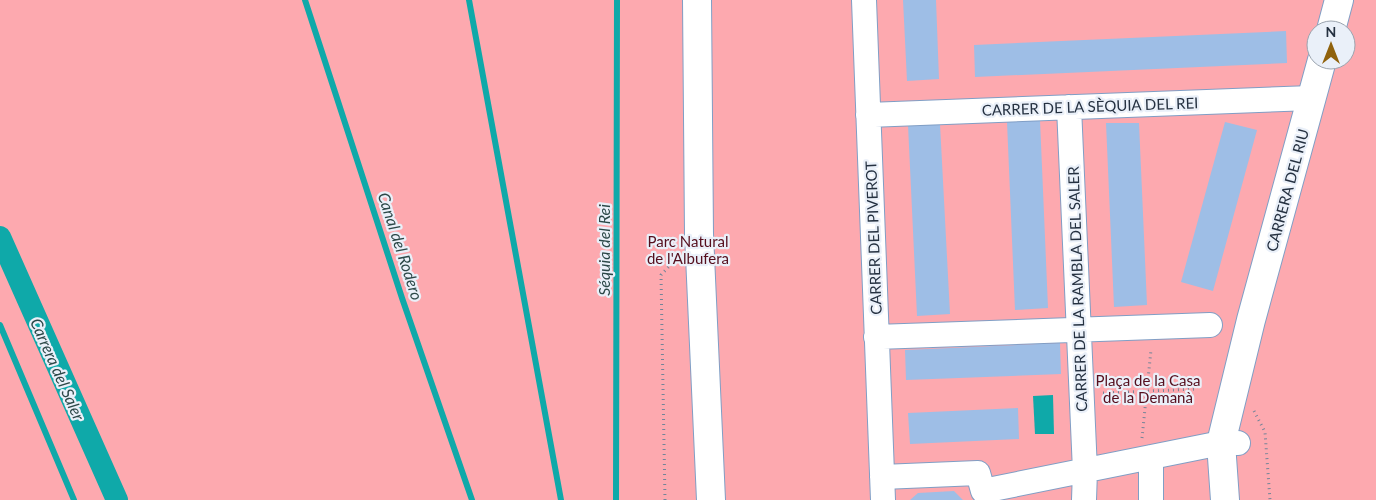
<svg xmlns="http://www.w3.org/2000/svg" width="1376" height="500" font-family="Lato,sans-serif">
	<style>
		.green { fill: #fda9af; fill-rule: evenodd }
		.water { fill: #0fa9a9 }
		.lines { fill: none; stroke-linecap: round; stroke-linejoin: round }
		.stream { stroke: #0fa9a9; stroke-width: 6 }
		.canal { stroke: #0fa9a9; stroke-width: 22 }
		.building { fill: #9ebee6 }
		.minor-casing { stroke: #809ec5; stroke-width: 26 }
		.tertiary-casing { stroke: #809ec5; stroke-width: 30 }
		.primary-casing { stroke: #809ec5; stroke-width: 30 }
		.path { stroke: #748498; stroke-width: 3; stroke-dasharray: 1 4; stroke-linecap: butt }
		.minor { stroke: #fff; stroke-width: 24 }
		.tertiary { stroke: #fff; stroke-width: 28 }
		.primary { stroke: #fff; stroke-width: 28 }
		.labels { text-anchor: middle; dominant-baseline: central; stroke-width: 4.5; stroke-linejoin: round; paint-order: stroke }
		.street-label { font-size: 15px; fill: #253141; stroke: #eaf0f9 }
		.park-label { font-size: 15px; fill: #550e1d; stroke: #eaf0f9 }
		.water-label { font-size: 16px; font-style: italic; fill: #2c4848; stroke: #eaf0f9 }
	</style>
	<rect width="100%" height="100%" fill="#d1e4fd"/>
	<path class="green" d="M0,0h1376v500h-1376zM1316,30h30v30h-30z"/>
	<path class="water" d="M1053,395l1,39h-19l-2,-38z"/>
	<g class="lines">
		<path class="stream" d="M305,0l97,298 70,202
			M469,0l92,500
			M0,325l74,175
			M616,500l1,-500"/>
		<path class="canal" d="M0,237l117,263"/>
	</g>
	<path class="building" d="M903,0h33l3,79 -32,2z
		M1286,31l1,32 -312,14 -1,-32z
		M1040,120l8,188 -33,2 -8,-188z
		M1225,122l32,8 -44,161 -32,-9z
		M1106,123h33l8,182 -33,2z
		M940,124l10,190 -33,2 -9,-191z
		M1060,343l1,31 -155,6 -1,-30z
		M1018,408l1,31 -109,5 -2,-31z
		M954,491l9,9h-53l8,-7z"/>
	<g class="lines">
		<g class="minor-casing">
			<path id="minor" d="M864,0l19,500
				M1069,107l16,364 -1,29
				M868,115l444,-17
				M876,337l334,-12
				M1151,457v43
				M882,477l96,-4 5,18 238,-48h17"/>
		</g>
		<g class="tertiary-casing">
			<path id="tertiary" d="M1331,30l8,-30
				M1225,500l-4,-57 30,-123 71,-260"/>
		</g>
		<g class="primary-casing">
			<path id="primary" d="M697,0l2,234 12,266"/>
		</g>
		<path class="path" d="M1103,393l93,-4
			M1254,411l11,21 5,68
			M1142,438l9,-88
			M665,500l-4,-225 15,-16"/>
		<use href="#minor" class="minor"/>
		<use href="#tertiary" class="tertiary"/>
		<use href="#primary" class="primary"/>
	</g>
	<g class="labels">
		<g class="street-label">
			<text transform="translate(1090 106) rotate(-2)">CARRER DE LA SÈQUIA DEL REI</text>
			<text transform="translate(1287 190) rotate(-75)">CARRERA DEL RIU</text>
			<text transform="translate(873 238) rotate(-92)">CARRER DEL PIVEROT</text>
			<text transform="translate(1077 289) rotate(-92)">CARRER DE LA RAMBLA DEL SALER</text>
		</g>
		<g class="park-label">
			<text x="688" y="241">Parc Natural<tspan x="688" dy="17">de l'Albufera</tspan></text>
			<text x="1148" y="380">Plaça de la Casa<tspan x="1148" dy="17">de la Demanà</tspan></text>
		</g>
		<g class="water-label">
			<text transform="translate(401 246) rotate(72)">Canal del Rodero</text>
			<text transform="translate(603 250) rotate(-90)">Séquia del Rei</text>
			<text transform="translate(58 369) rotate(66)">Carrera del Saler</text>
		</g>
	</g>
	<g transform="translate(1331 45)"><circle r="24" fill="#eaf0f9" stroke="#9ba4af"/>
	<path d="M0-4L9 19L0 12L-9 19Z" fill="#90620d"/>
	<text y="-8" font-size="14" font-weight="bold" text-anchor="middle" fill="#253141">N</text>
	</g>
</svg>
